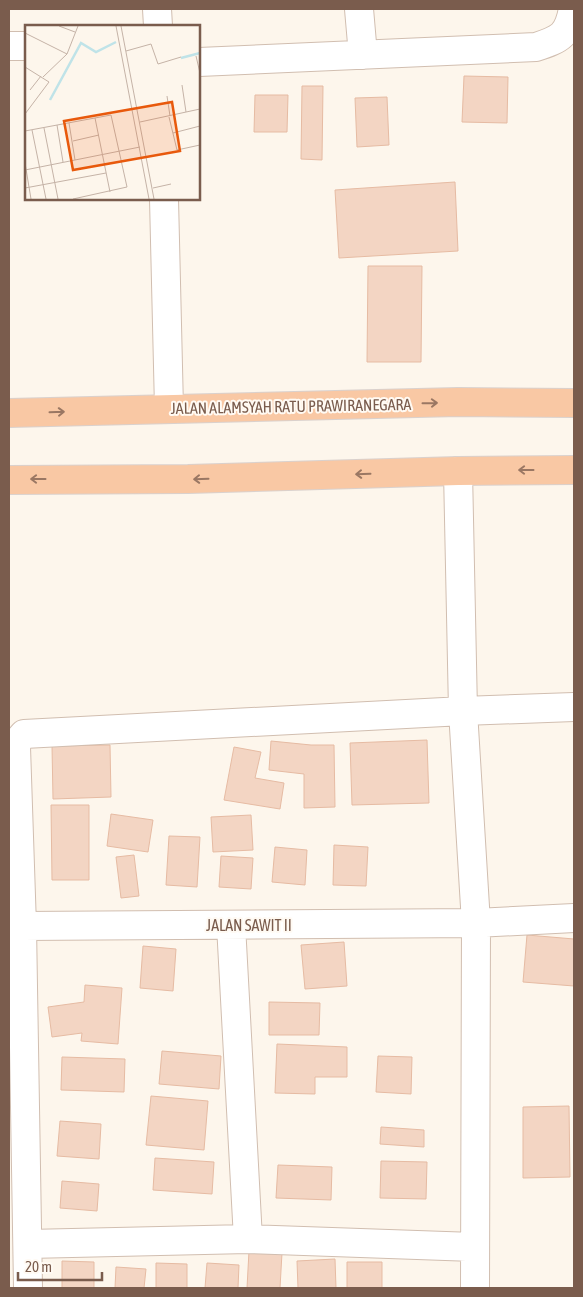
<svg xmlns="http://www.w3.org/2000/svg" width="583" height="1297" font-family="'Asap Condensed',sans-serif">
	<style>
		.building { fill: #f3d5c3; stroke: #e6bba3 }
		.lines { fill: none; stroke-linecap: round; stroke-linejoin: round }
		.minor-casing { stroke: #d1beb0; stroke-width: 30 }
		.trunk-casing { stroke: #dad1cd; stroke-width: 30 }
		.minor { stroke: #fff; stroke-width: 28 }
		.trunk { stroke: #f9c8a4; stroke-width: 28 }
		.oneway { stroke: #9a7763 }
		.labels { text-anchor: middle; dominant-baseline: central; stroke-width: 4; stroke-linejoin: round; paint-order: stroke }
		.street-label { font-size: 16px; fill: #7a5c4d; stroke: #fffaf3 }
		.inset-river { fill: none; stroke: #bfe3e8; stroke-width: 2.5 }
		.inset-road { fill: none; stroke: #c5b3a7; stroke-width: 1 }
		.view { fill: #e8590c; fill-opacity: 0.15; stroke: #e8590c; stroke-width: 2.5 }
		.inset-edge { fill: none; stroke: #7a5c4d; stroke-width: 2.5 }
	</style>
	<rect width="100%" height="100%" fill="#fdf6ec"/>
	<path class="building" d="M464,76l44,1 -1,46 -45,-1z
		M302,86h21l-1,74 -21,-1z
		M255,95h33l-1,37h-33z
		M387,97l2,48 -32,2 -2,-49z
		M455,182l3,69 -119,7 -4,-68z
		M368,266h54l-1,96h-54z
		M427,740l2,63 -77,2 -2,-62z
		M271,741l40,4h23l1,62 -31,1v-34l-35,-4z
		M110,745l1,52 -58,2 -1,-53z
		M234,747l27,5 -6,26 29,5 -4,26 -56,-9z
		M51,805h38v75h-37z
		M111,814l42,6 -5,32 -41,-6z
		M251,815l2,35 -40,2 -2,-35z
		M169,836l31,1 -3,50 -31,-2z
		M334,845l34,2 -2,39 -33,-1z
		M275,847l32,3 -2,35 -33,-3z
		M134,855l5,41 -18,2 -5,-41z
		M221,856l32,2 -2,31 -32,-2z
		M527,935l47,4v47l-51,-4z
		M344,942l3,44 -42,3 -4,-44z
		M143,946l33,3 -3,42 -33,-3z
		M85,985l37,3 -4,56 -37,-3 1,-8 -30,4 -4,-30 36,-5z
		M269,1002l51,1 -1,32h-50z
		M277,1044l70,3v30h-32v17l-40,-1z
		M162,1051l59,5 -2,33 -60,-5z
		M378,1056l34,1 -1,37 -35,-2z
		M62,1057l63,2 -1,33 -63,-2z
		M151,1096l57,5 -4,49 -58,-5z
		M569,1106l1,71 -47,1v-71z
		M60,1121l41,3 -2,35 -42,-3z
		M381,1127l43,3v17l-44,-3z
		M155,1158l59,4 -2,32 -59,-4z
		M381,1161l46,1 -1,37 -46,-1z
		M278,1165l54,2 -1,33 -55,-2z
		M62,1181l37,3 -2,27 -37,-3z
		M249,1251l33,2 -2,35h-33z
		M335,1259l1,29h-38l-1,-27z
		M62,1261l32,1v26h-32z
		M347,1262h35v26h-35z
		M156,1263l31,1v24h-31z
		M207,1263l32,2 -1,23h-33z
		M116,1267l30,2 -2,19h-29z"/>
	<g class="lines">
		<g class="minor-casing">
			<path id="minor" d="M157,9l1,17
				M359,9l4,46
				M9,46h17
				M199,62l337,-15c25,-8 32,-12 37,-38
				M164,199l5,209
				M458,471l5,240 13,212 -1,365
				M231,925l17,314
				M22,926l454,-3 98,-5
				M28,1244l220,-5 226,8
				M28,1288l-6,-362 -6,-179 1,-5 7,-8 439,-23 111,-4"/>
		</g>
		<g class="trunk-casing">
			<path id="trunk" d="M9,413l449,-11 116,1
				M9,480l179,-1 270,-8 116,-1"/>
		</g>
		<use href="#minor" class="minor"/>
		<use href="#trunk" class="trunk"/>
	</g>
	<defs><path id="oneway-shaft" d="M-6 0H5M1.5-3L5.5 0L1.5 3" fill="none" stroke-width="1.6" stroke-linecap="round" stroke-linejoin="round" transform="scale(1.25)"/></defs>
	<g class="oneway">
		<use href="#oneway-shaft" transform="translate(430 403) rotate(-1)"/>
		<use href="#oneway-shaft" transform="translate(57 412) rotate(-2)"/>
		<use href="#oneway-shaft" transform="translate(526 470) rotate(180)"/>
		<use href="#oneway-shaft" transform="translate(363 474) rotate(178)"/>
		<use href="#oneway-shaft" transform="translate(38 479) rotate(180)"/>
		<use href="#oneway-shaft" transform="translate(201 479) rotate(178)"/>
	</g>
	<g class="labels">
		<g class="street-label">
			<text transform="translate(291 406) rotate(-1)">JALAN ALAMSYAH RATU PRAWIRANEGARA</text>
			<text x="249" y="925">JALAN SAWIT II</text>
		</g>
	</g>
	<g transform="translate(25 25)">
		<rect width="175" height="175" fill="#fdf6ec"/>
		<path class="inset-river" d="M156,33l19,-5M25,75l31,-57 15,9 20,-10"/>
		<path class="inset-road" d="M34,1l16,6M91,1l33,173M96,1l33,173M0,8l42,21M101,26l25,-7 7,20 23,-7M171,31l4,17M0,42l24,15 -24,32M18,52l24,-23 11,-28M157,60l4,27M5,65l11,-14M142,71l3,20M144,92l8,33 23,-5M70,93l15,74M115,97l60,-13M44,98l6,37M32,100l6,37M19,103l14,71M7,105l14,69M0,106l86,-16 16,72 -54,12M148,108l27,-7M48,116l26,-6M0,138l6,36M0,145l115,-23M0,163l81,-15M128,163l18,-4"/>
		<path class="view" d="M147,77l8,49 -107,19 -9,-49z"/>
		<rect width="175" height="175" class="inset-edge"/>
	</g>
	<rect width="583" height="1297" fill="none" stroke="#7a5c4d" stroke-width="20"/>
	<path d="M18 1272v8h84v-8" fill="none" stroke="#7a5c4d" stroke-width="2.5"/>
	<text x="25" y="1272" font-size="15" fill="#7a5c4d" stroke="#fffaf3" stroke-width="4" paint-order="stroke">20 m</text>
</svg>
